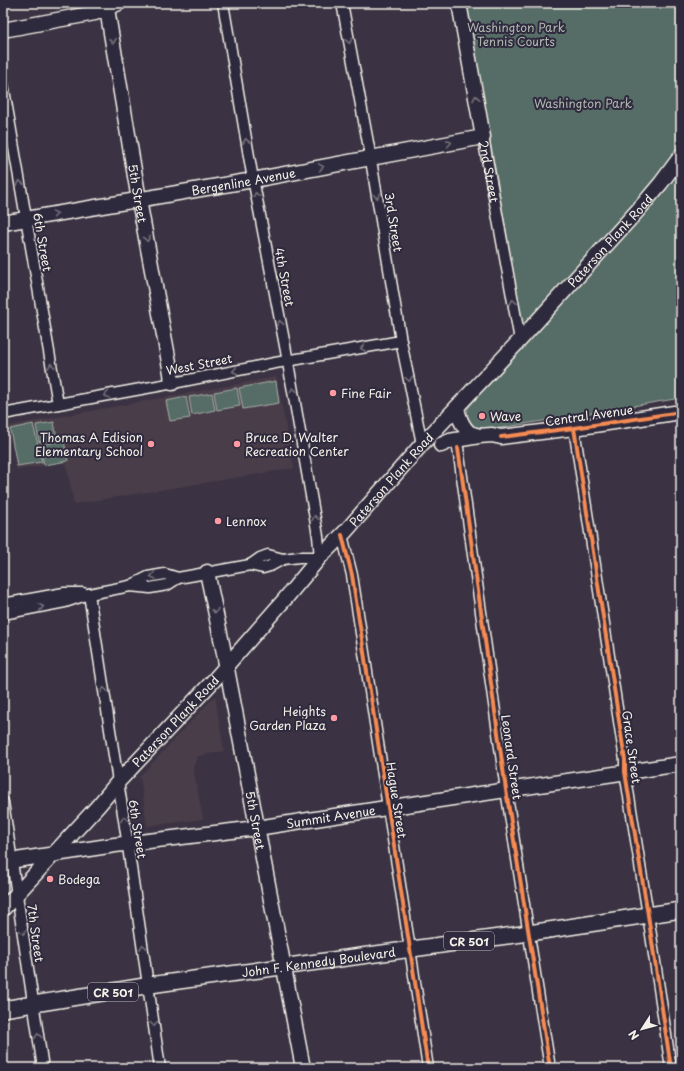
<svg xmlns="http://www.w3.org/2000/svg" width="684" height="1071" font-family="'Playpen Sans',sans-serif">
	<style>
		.built { fill: #4a3e4a }
		.green { fill: #576c66; stroke: #a6aea7 }
		.lines { fill: none; stroke-linecap: round; stroke-linejoin: round }
		.street-casing { stroke: #f4f1e8; stroke-width: 13 }
		.secondary-casing { stroke: #f4f1e8; stroke-width: 17 }
		.primary-casing { stroke: #f4f1e8; stroke-width: 18 }
		.street { stroke: #2f2a3d; stroke-width: 10 }
		.secondary { stroke: #2f2a3d; stroke-width: 14 }
		.primary { stroke: #2f2a3d; stroke-width: 15 }
		.cycleway-casing { stroke: #2f2a3d; stroke-width: 6 }
		.cycleway { stroke: #f68b52; stroke-width: 4 }
		.oneway { stroke: #747079 }
		.poi-dot { fill: #ff9aa2; stroke: #2f2a3d; stroke-width: 1.5 }
		.labels { text-anchor: middle; dominant-baseline: central; stroke-width: 4; stroke-linejoin: round; paint-order: stroke }
		.shield { fill: #2f2a3d; stroke: #b9b5b5; stroke-width: 1 }
		.shield-label { font-size: 11px; font-weight: bold; fill: #f4f1e8 }
		.park-label { font-size: 12px; fill: #adb5ae; stroke: #2f2a3d }
		.street-label { font-size: 12px; fill: #f4f1e8; stroke: #2f2a3d }
		.poi-label { font-size: 12px; fill: #f4f1e8; stroke: #2f2a3d; text-anchor: start }
	</style>
	<rect width="100%" height="100%" fill="#3b3343"/>
	<filter id="ink" filterUnits="userSpaceOnUse"><feTurbulence type="fractalNoise" baseFrequency=".025" numOctaves="2"/><feDisplacementMap in="SourceGraphic" scale="8" xChannelSelector="R" yChannelSelector="G"/><feConvolveMatrix kernelMatrix="1 2 1 2 8 2 1 2 1" color-interpolation-filters="sRGB"/></filter>
	<g filter="url(#ink)">
		<path class="built" d="M276,377l18,91 -220,36 -8,-42 -49,8 -8,-44z
			M215,696l9,55 -26,5 -5,11 10,52 -56,7 -6,-45 -2,-4z"/>
		<path class="green" d="M466,3h215v395l-199,33c-13,-3 -17,-11 -14,-23l57,-69z
			M276,381l3,22 -36,6 -4,-21z
			M237,388l3,18 -23,4 -3,-18z
			M212,393l3,17 -23,5 -3,-18z
			M186,397l4,21 -20,3 -4,-20z
			M54,422l3,17 -18,3 -3,-17z
			M33,424l9,38 -25,4 -7,-37z
			M64,441l4,20 -24,4 -4,-20z"/>
		<g class="lines">
			<g class="street-casing">
				<g id="street">
					<path d="M223,3l28,165 35,183 32,185 2,21h-21l-16,2 -15,-4 -8,3 -10,7"/>
					<path d="M342,3l27,145 32,193 21,103"/>
					<path d="M3,84l55,320"/>
					<path id="s1" d="M483,137l37,203"/>
					<path d="M3,414l160,-29 112,-22 126,-22"/>
					<path d="M574,428l51,332v12l23,143 23,153"/>
					<path d="M458,448l48,342 44,278"/>
					<path d="M342,535l10,40 58,374 18,119"/>
					<path d="M130,586l18,-9 17,-3 13,4 72,-13 13,3 7,-2 13,-7"/>
					<path d="M89,594l37,239 34,235"/>
					<path d="M3,604l61,-11h19"/>
					<path d="M3,614l62,-12 24,-8 41,-8 20,2 17,-3 11,-7"/>
					<path d="M3,802l40,266"/>
				</g>
			</g>
			<g class="secondary-casing">
				<g id="secondary">
					<path id="s2" d="M106,3l33,197 32,173 1,10"/>
					<path d="M3,30l92,-17 24,-10"/>
					<path id="s3" d="M3,223l250,-43 230,-43 -24,-134"/>
					<path d="M457,407c1,8 5,20 13,26 2,1 6,2 9,3"/>
					<path d="M441,445l9,-4 29,-5 13,-1 9,2 73,-9 107,-16"/>
					<path id="s4" d="M207,572l16,76 80,420"/>
					<path id="s5" d="M3,862l112,-17 142,-17 142,-22 282,-42"/>
					<path id="s6" d="M3,909l95,-103 20,-24 96,-102 71,-81 35,-42 26,-26 76,-87 98,-104 119,-131 22,-26 20,-27"/>
				</g>
			</g>
			<g class="primary-casing">
				<g id="primary">
					<path id="s7" d="M3,1009l154,-25 372,-51 152,-23"/>
				</g>
			</g>
			<use href="#street" class="street"/>
			<use href="#secondary" class="secondary"/>
			<use href="#primary" class="primary"/>
			<g class="cycleway-casing">
				<path id="cycleway" d="M574,428l51,332v12l23,143 23,153
					M501,437l73,-9 107,-16
					M458,448l48,342 44,278
					M342,535l10,40 58,374 18,119"/>
			</g>
			<use href="#cycleway" class="cycleway"/>
		</g>
		<defs><path id="oneway-chevron" d="M-2-3.5L2.5 0L-2 3.5" fill="none" stroke-width="1.6" stroke-linecap="round" stroke-linejoin="round"/></defs>
		<g class="oneway">
			<use href="#oneway-chevron" transform="translate(113 41) rotate(80)"/>
			<use href="#oneway-chevron" transform="translate(349 41) rotate(79)"/>
			<use href="#oneway-chevron" transform="translate(476 98) rotate(-100)"/>
			<use href="#oneway-chevron" transform="translate(246 141) rotate(-100)"/>
			<use href="#oneway-chevron" transform="translate(449 143) rotate(-10)"/>
			<use href="#oneway-chevron" transform="translate(321 167) rotate(-10)"/>
			<use href="#oneway-chevron" transform="translate(20 183) rotate(-100)"/>
			<use href="#oneway-chevron" transform="translate(256 195) rotate(-101)"/>
			<use href="#oneway-chevron" transform="translate(377 196) rotate(81)"/>
			<use href="#oneway-chevron" transform="translate(55 214) rotate(-10)"/>
			<use href="#oneway-chevron" transform="translate(147 239) rotate(80)"/>
			<use href="#oneway-chevron" transform="translate(513 302) rotate(-100)"/>
			<use href="#oneway-chevron" transform="translate(280 323) rotate(-101)"/>
			<use href="#oneway-chevron" transform="translate(363 348) rotate(170)"/>
			<use href="#oneway-chevron" transform="translate(51 366) rotate(-100)"/>
			<use href="#oneway-chevron" transform="translate(235 371) rotate(169)"/>
			<use href="#oneway-chevron" transform="translate(409 379) rotate(79)"/>
			<use href="#oneway-chevron" transform="translate(293 390) rotate(-100)"/>
			<use href="#oneway-chevron" transform="translate(107 395) rotate(170)"/>
			<use href="#oneway-chevron" transform="translate(315 518) rotate(-101)"/>
			<use href="#oneway-chevron" transform="translate(153 576) rotate(168)"/>
			<use href="#oneway-chevron" transform="translate(41 607) rotate(-11)"/>
			<use href="#oneway-chevron" transform="translate(215 611) rotate(79)"/>
			<use href="#oneway-chevron" transform="translate(104 690) rotate(-99)"/>
			<use href="#oneway-chevron" transform="translate(124 819) rotate(-99)"/>
			<use href="#oneway-chevron" transform="translate(23 932) rotate(82)"/>
			<use href="#oneway-chevron" transform="translate(143 947) rotate(-98)"/>
			<use href="#oneway-chevron" transform="translate(154 1024) rotate(82)"/>
			<use href="#oneway-chevron" transform="translate(38 1036) rotate(-98)"/>
		</g>
	</g>
	<g class="poi-dot">
		<circle cx="333" cy="393" r="4"/>
		<circle cx="482" cy="416" r="4"/>
		<circle cx="151" cy="444" r="4"/>
		<circle cx="237" cy="444" r="4"/>
		<circle cx="218" cy="521" r="4"/>
		<circle cx="334" cy="718" r="4"/>
		<circle cx="50" cy="879" r="4"/>
	</g>
	<g class="labels">
		<g class="shield">
			<rect x="444" y="932" width="50" height="18" rx="3"/>
			<rect x="88" y="983" width="50" height="18" rx="3"/>
		</g>
		<g class="shield-label">
			<text x="469" y="941">CR 501</text>
			<text x="113" y="992">CR 501</text>
		</g>
		<g class="park-label">
			<text x="516" y="27">Washington Park<tspan x="516" dy="14">Tennis Courts</tspan></text>
			<text x="583" y="103">Washington Park</text>
		</g>
		<g class="street-label">
			<text stroke="none"><textPath href="#s1" startOffset="35">2nd Street</textPath></text>
			<text stroke="none"><textPath href="#s3" startOffset="244">Bergenline Avenue</textPath></text>
			<text stroke="none"><textPath href="#s2" startOffset="193">5th Street</textPath></text>
			<text transform="translate(394 222) rotate(81)">3rd Street</text>
			<text stroke="none"><textPath href="#s6" startOffset="903">Paterson Plank Road</textPath></text>
			<text transform="translate(43 242) rotate(80)">6th Street</text>
			<text transform="translate(285 277) rotate(79)">4th Street</text>
			<text transform="translate(199 364) rotate(-11)">West Street</text>
			<text transform="translate(589 415) rotate(-8)">Central Avenue</text>
			<text stroke="none"><textPath href="#s6" startOffset="579">Paterson Plank Road</textPath></text>
			<text stroke="none"><textPath href="#s6" startOffset="255">Paterson Plank Road</textPath></text>
			<text transform="translate(632 747) rotate(82)">Grace Street</text>
			<text transform="translate(512 757) rotate(82)">Leonard Street</text>
			<text transform="translate(397 800) rotate(81)">Hague Street</text>
			<text stroke="none"><textPath href="#s5" startOffset="331">Summit Avenue</textPath></text>
			<text stroke="none"><textPath href="#s4" startOffset="253">5th Street</textPath></text>
			<text transform="translate(138 829) rotate(81)">6th Street</text>
			<text transform="translate(36 933) rotate(82)">7th Street</text>
			<text stroke="none"><textPath href="#s7" startOffset="319">John F. Kennedy Boulevard</textPath></text>
		</g>
		<g class="poi-label">
			<text x="341" y="393">Fine Fair</text>
			<text x="490" y="416">Wave</text>
			<text x="143" y="437" text-anchor="end">Thomas A Edision<tspan x="143" dy="14">Elementary School</tspan></text>
			<text x="245" y="437">Bruce D. Walter<tspan x="245" dy="14">Recreation Center</tspan></text>
			<text x="226" y="521">Lennox</text>
			<text x="326" y="711" text-anchor="end">Heights<tspan x="326" dy="14">Garden Plaza</tspan></text>
			<text x="58" y="879">Bodega</text>
		</g>
	</g>
	<rect width="684" height="1071" fill="none" stroke="#2f2a3d" stroke-width="16"/>
	<rect x="8" y="8" width="668" height="1055" fill="none" stroke="#f4f1e8" stroke-width="1.5" filter="url(#ink)"/>
	<g transform="translate(642 1029) rotate(234)" stroke="#2f2a3d" stroke-width="3" paint-order="stroke">
	<path d="M0-3L7 15L0 10L-7 15Z" fill="#f4f1e8"/>
	<text y="-6" font-size="11" font-weight="bold" text-anchor="middle" fill="#f4f1e8">N</text>
	</g>
</svg>
